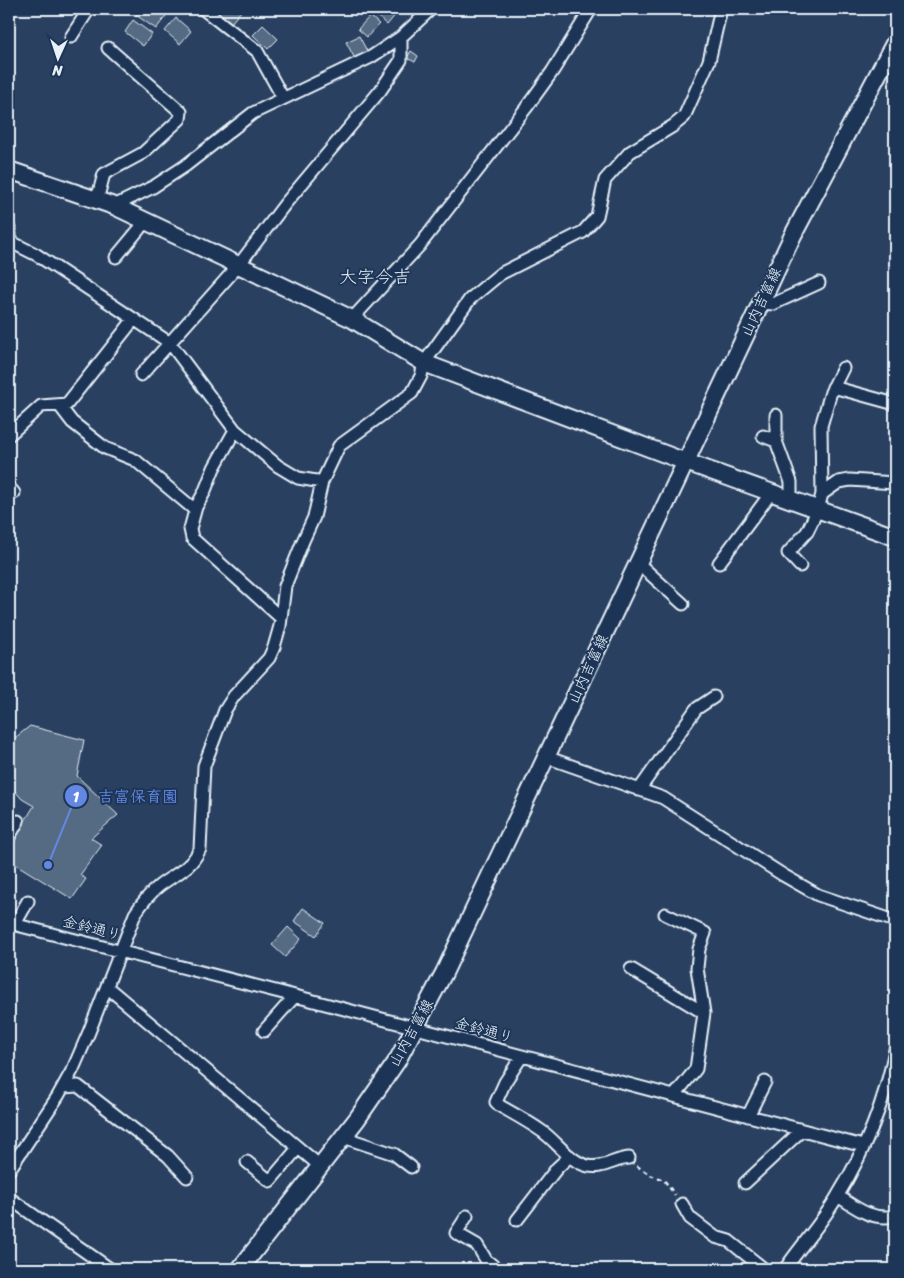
<svg xmlns="http://www.w3.org/2000/svg" width="904" height="1278" font-family="Sriracha,'Klee One',sans-serif">
	<style>
		.building { fill: #556a83; stroke: #e8f1f8 }
		.lines { fill: none; stroke-linecap: round; stroke-linejoin: round }
		.street-casing { stroke: #e8f1f8; stroke-width: 15 }
		.secondary-casing { stroke: #e8f1f8; stroke-width: 20 }
		.path { stroke: #e8f1f8; stroke-width: 2.5; stroke-dasharray: 4 4; stroke-linecap: butt }
		.street { stroke: #1d3557; stroke-width: 11 }
		.secondary { stroke: #1d3557; stroke-width: 16 }
		.labels { text-anchor: middle; dominant-baseline: central; stroke-width: 4; stroke-linejoin: round; paint-order: stroke }
		.street-label { font-size: 15px; fill: #e8f1f8; stroke: #1d3557 }
		.quarter-label { font-size: 18px; fill: #e8f1f8; stroke: #1d3557 }
		.leader { fill: none; stroke: #6487e3; stroke-width: 2 }
		.callout-dot { fill: #6487e3; stroke: #1d3557; stroke-width: 2 }
		.mark-label { font-size: 15px; text-anchor: middle; font-weight: bold; fill: #fff }
		.callout-label { font-size: 16px; text-anchor: middle; font-weight: bold; fill: #6487e3; stroke: #1d3557; stroke-width: 4; stroke-linejoin: round; paint-order: stroke }
	</style>
	<rect width="100%" height="100%" fill="#294061"/>
	<filter id="ink" filterUnits="userSpaceOnUse"><feTurbulence type="fractalNoise" baseFrequency=".02" numOctaves="2"/><feDisplacementMap in="SourceGraphic" scale="10" xChannelSelector="R" yChannelSelector="G"/><feConvolveMatrix kernelMatrix="1 2 1 2 8 2 1 2 1" color-interpolation-filters="sRGB"/></filter>
	<g filter="url(#ink)">
		<path class="building" d="M140,9h16l10,7 -10,13 -20,-14z
			M215,9h26l1,1 -11,13z
			M373,9h19l5,4 -10,12 -16,-14z
			M370,16l9,8 -12,13 -9,-8z
			M176,18l15,13 -11,13 -15,-13z
			M133,20l19,14 -9,12 -18,-14z
			M263,25l15,14 -10,10 -15,-14z
			M359,36l9,17 -13,6 -9,-17z
			M411,51l7,5 -3,6 -8,-4z
			M30,726l54,14 -7,36 41,39 -27,23 11,7 -22,30 6,4 -14,20 -63,-39v-13l25,-41 -12,-7 -13,-15 2,-43z
			M303,908l22,15 -9,13 -22,-15z
			M288,927l13,12 -16,18 -13,-12z"/>
		<g class="lines">
			<g class="street-casing">
				<path id="street" d="M203,9l54,42 26,47
					M71,37l18,-28
					M97,200l7,-26 39,-21 37,-34 1,-7 -73,-64
					M114,206l39,-19 32,-21 68,-53 118,-56 30,-20 30,-28
					M9,228l2,14 26,13 133,88 65,87 43,36 20,12 24,4
					M116,257l30,-36
					M761,303l12,1 46,-21
					M352,319l68,-74 106,-137 26,-36 39,-63
					M141,375l97,-109 47,-62 95,-113 21,-31v-23
					M833,387l62,17
					M59,405l13,17 33,26 30,12 60,50
					M235,430l-21,38 -10,25 -8,14 -6,22 2,9 89,80
					M9,435l32,-29 26,-2 67,-85
					M763,436l13,5 15,41v18
					M776,441v-26
					M9,487l5,6
					M822,494l17,-12 11,-2 45,3
					M638,563l45,41
					M719,563l52,-70
					M800,566l-12,-13 19,-21 11,-23 4,-15 -1,-68 10,-34 12,-24
					M546,757l117,41 120,77 35,20 77,26
					M639,790l57,-81 18,-12
					M9,837l9,-16
					M665,914l40,19 -6,16 -2,19 7,45 -8,56 -22,27
					M9,923l286,73 568,150
					M15,924l13,-23
					M631,969l73,44
					M107,987l213,179
					M264,1031l31,-35
					M522,1056l-17,26 -9,20 4,4c14,8 29,16 43,26 14,10 27,30 45,34 15,3 27,-7 41,-8
					M63,1087l15,-1 90,70 19,21
					M748,1116l17,-34
					M343,1137l51,17 17,13
					M247,1162l23,19 28,-33
					M9,1170l49,-74 15,-27 16,-37 46,-118c7,-11 14,-20 24,-28 18,-14 30,-15 41,-37l4,-83 21,-56 9,-14 35,-38 5,-11 6,-21 5,-40 18,-45 11,-24 8,-35 17,-36 73,-53 9,-17 3,-13 46,-64 30,-25 83,-42 14,-16 8,-36 25,-28 43,-26 11,-9 25,-56 12,-52
					M745,1183l57,-53
					M838,1196c18,12 34,25 57,20
					M9,1198l101,71
					M682,1204l8,14 25,19 14,4 35,28
					M467,1216l-11,17 21,12 9,15 11,9
					M517,1220l40,-52 13,-12
					M785,1269c17,-25 38,-47 53,-74 27,-44 47,-95 57,-145"/>
			</g>
			<g class="secondary-casing">
				<path id="secondary" d="M9,170l105,36 238,113 72,44 262,99 209,75
					M240,1269l117,-150 40,-58 47,-88 349,-738 102,-193"/>
			</g>
			<path class="path" d="M637,1166l13,9 14,5 11,15"/>
			<use href="#street" class="street"/>
			<use href="#secondary" class="secondary"/>
		</g>
	</g>
	<g class="labels">
		<g class="street-label">
			<text transform="translate(761 302) rotate(-65)">山内吉富線</text>
			<text transform="translate(588 669) rotate(-65)">山内吉富線</text>
			<text transform="translate(92 928) rotate(14)">金鈴通り</text>
			<text transform="translate(484 1030) rotate(15)">金鈴通り</text>
			<text transform="translate(411 1033) rotate(-61)">山内吉富線</text>
		</g>
		<g class="quarter-label">
			<text x="375" y="277">大字今吉</text>
		</g>
	</g>
	<path class="leader" d="M48 865L76 796"/>
	<g class="callout-dot">
		<circle cx="48" cy="865" r="5"/>
		<circle cx="76" cy="796" r="12"/>
	</g>
	<g class="mark-label">
		<text x="76" y="802">1</text>
	</g>
	<g class="callout-label">
		<text x="138" y="802">吉富保育園</text>
	</g>
	<rect width="904" height="1278" fill="none" stroke="#1d3557" stroke-width="30"/>
	<rect x="15" y="15" width="874" height="1248" fill="none" stroke="#e8f1f8" stroke-width="2" filter="url(#ink)"/>
	<g transform="translate(58 58) rotate(183)" stroke="#1d3557" stroke-width="4" paint-order="stroke">
	<path d="M0-4L9 19L0 12L-9 19Z" fill="#e8f1f8"/>
	<text y="-8" font-size="14" font-weight="bold" text-anchor="middle" fill="#e8f1f8">N</text>
	</g>
</svg>
